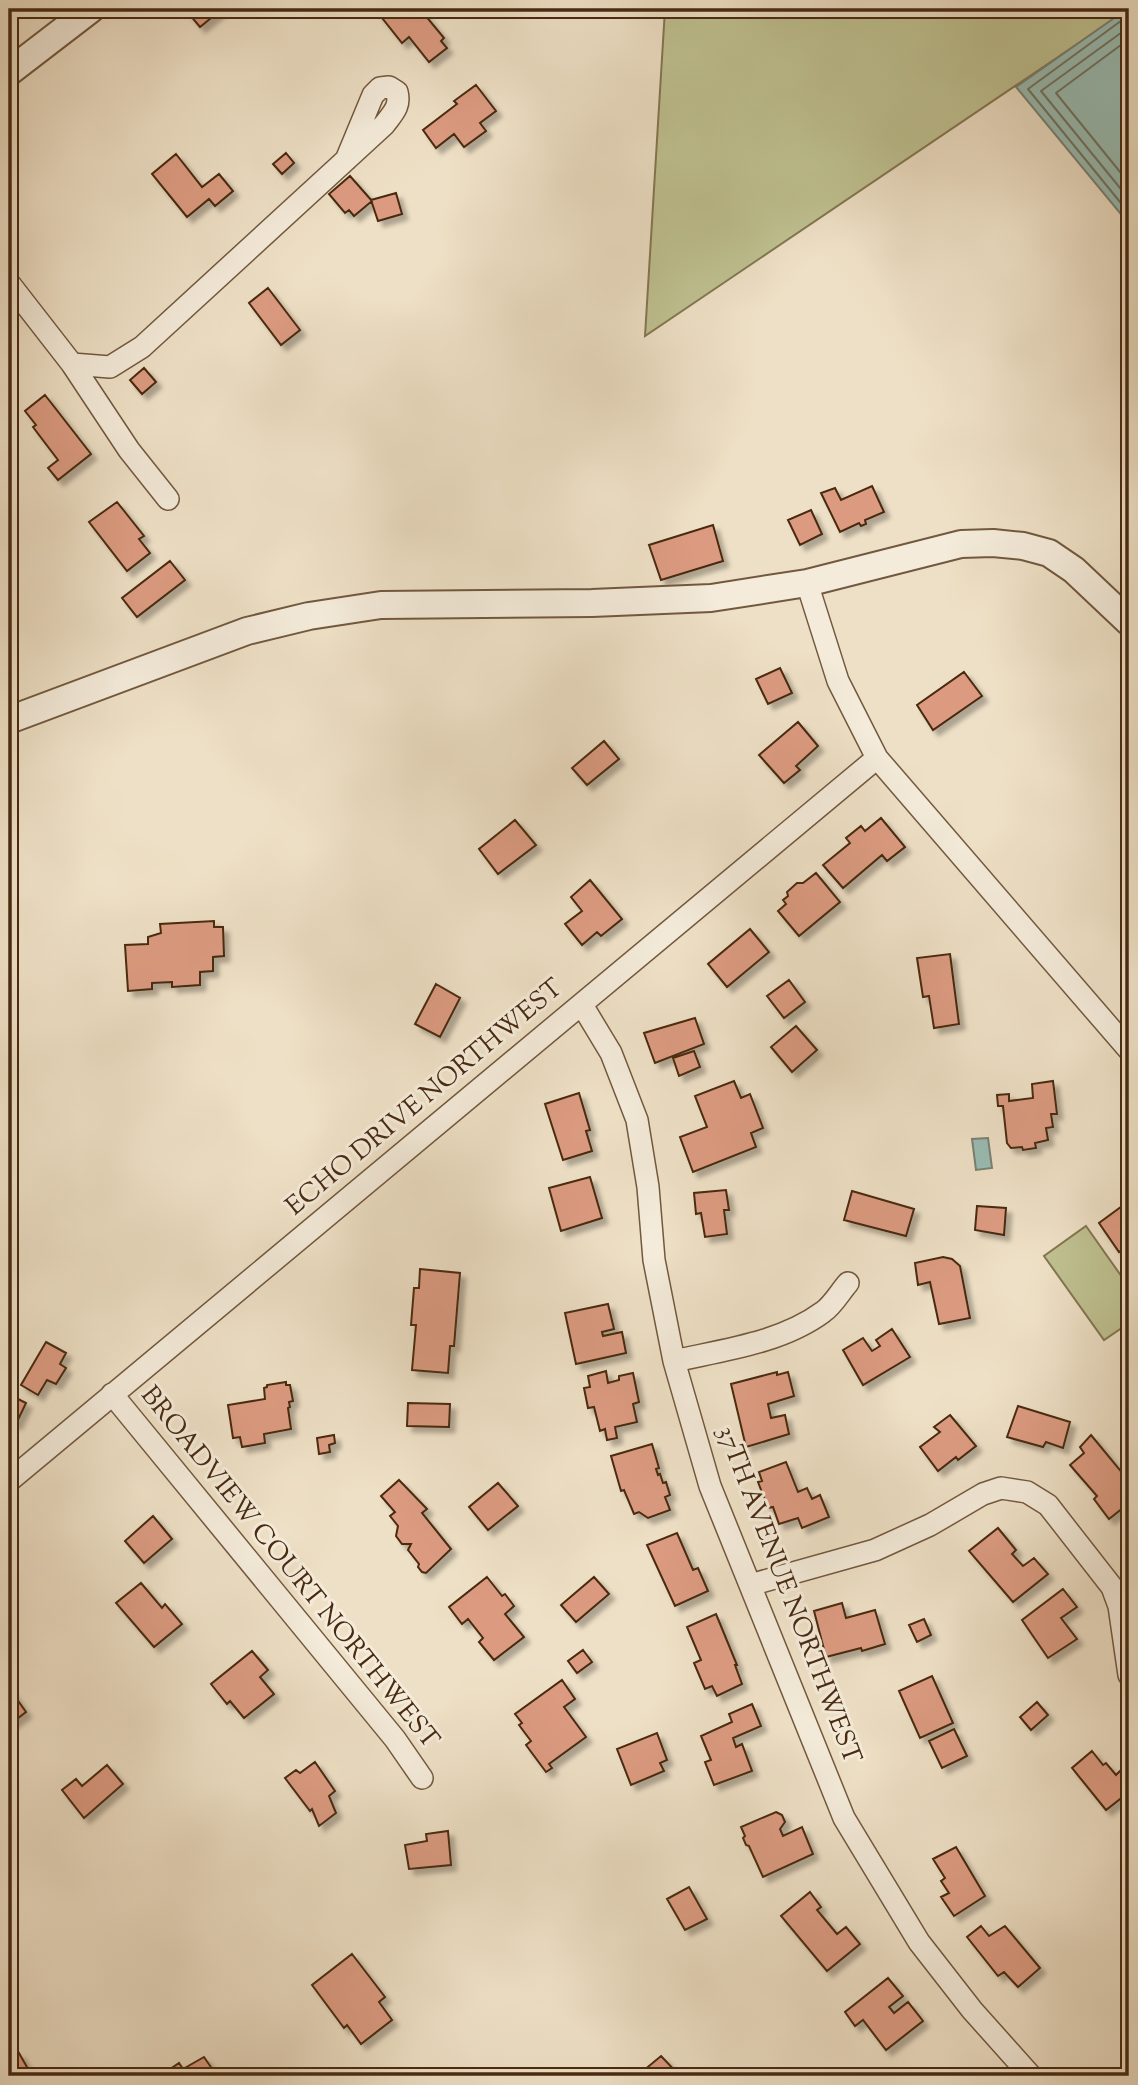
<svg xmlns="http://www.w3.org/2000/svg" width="1138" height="2085" font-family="'Sorts Mill Goudy',serif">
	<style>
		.green { fill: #bfc191; stroke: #847651; stroke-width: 2 }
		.water { fill: #99bdb4; stroke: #798273; stroke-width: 2 }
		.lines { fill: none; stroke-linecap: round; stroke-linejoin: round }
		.shore { stroke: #707462; stroke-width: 2 }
		.building { fill: #dc9b81; stroke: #482a11; stroke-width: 2; filter: url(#shadow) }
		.minor-casing { stroke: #72583e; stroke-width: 24 }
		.tertiary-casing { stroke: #72583e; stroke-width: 30 }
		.minor { stroke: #f4ebda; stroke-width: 21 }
		.tertiary { stroke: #f4ebda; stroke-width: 26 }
		.labels { text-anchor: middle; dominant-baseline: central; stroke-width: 6; stroke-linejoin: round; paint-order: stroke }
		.street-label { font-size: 26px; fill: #482a11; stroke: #f4ebda }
	</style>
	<defs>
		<filter id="shadow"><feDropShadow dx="5.5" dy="5.5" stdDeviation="2" flood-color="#0004"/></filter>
	</defs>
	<rect width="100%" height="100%" fill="#eee0c6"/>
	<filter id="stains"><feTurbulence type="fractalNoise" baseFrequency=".00286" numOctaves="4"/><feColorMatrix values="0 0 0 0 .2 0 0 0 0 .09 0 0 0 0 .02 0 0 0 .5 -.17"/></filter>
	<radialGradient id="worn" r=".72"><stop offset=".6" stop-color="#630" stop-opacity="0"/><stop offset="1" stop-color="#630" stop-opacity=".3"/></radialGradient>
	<path class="green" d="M665,9h464l-484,327z
		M1086,1226l43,61v36l-25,17 -60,-84z"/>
	<path class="water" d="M1127,9h2v215l-113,-137z
		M988,1138l4,30 -16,2 -4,-31z"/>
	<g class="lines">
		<path class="shore" d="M1129,15l-101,74 101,124
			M1129,27l-88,64 88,108
			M1129,39l-73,54 73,90"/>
	</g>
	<path class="building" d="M185,9h37l-22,18z
		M375,9h45l24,29 -3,3 6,7 -18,14 -20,-25 -7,6z
		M476,85l20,26 -16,12 6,8 -22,16 -10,-13 -18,14 -13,-18 34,-26 -3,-3z
		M286,153l8,10 -12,11 -9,-10z
		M176,154l26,33 17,-13 14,17 -18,15 -6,-7 -22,18 -35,-43z
		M350,176l22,25 -18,15 -5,-6 -4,3 -16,-19z
		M396,193l6,21 -24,7 -7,-21z
		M268,288l32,42 -19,15 -32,-42z
		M144,368l12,14 -14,12 -12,-14z
		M45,395l46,59 -33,26 -10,-12 10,-8 -25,-33 3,-2 -11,-14z
		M872,486l12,26 -19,8 1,4 -5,2 -2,-3 -19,9 -19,-39 14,-5 6,12z
		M117,502l27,34 -5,3 11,14 -23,18 -38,-49z
		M811,510l11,24 -22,11 -12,-25z
		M713,525l10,36 -62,19 -12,-35z
		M170,561l15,19 -48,37 -15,-19z
		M780,668l12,25 -24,11 -12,-25z
		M964,672l18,24 -49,34 -16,-25z
		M798,722l20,24 -22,20 4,4 -16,13 -25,-28z
		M604,741l15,18 -32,26 -15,-17z
		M881,818l24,29 -18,14 -5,-6 -39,33 -20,-23 27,-22 -4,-5 15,-12 4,5z
		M515,820l21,25 -38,29 -19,-25z
		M816,873l24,29 -41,34 -21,-25 8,-7 -3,-4 5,-4 -1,-4 10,-9h6z
		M590,880l32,39 -21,17 -4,-4 -15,13 -17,-21 17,-13 -11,-14z
		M214,921v6h9l1,29 -11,1v14l-13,1v13l-28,2v-5l-20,1v6l-24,2 -3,-46 23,-1v-7l13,-4 -1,-9z
		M750,929l19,23 -42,35 -19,-23z
		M950,954l9,70 -25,4 -5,-32 -6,1 -6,-39z
		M789,980l16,22 -21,16 -17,-22z
		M436,984l24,14 -20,39 -25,-13z
		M695,1018l9,26 -49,19 -11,-30z
		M796,1026l21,24 -25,22 -21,-25z
		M694,1051l6,16 -21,9 -6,-18z
		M734,1081l7,17 9,-4 13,34 -12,5 5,14 -63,25 -13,-35 27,-10 -12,-31z
		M1053,1081l4,33h-6l2,13 -7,1 2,12 -13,3 1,5 -13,2 -1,-3 -11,1 -4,-5 -4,-37h-5l-1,-11 12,-1v7l24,-3 -1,-14z
		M579,1093l11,37 -4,1 6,20 -29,9 -18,-56z
		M590,1177l12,41 -41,13 -12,-43z
		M726,1190l3,20h-5l3,24 -22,3 -4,-24 -5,1 -2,-21z
		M852,1191l62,18 -8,27 -62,-16z
		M1129,1201v44l-10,7 -20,-29z
		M977,1206l29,2 -2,27 -29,-5z
		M943,1257l9,2 8,7 10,52 -31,6 -9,-42 -12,3 -3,-22z
		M420,1269l40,4 -6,73h-4l-2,27 -36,-3 4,-45h-5l3,-37h5z
		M608,1304l6,25 -12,3 1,4 19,-4 4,21 -50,11 -11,-51z
		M892,1329l18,28 -47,28 -20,-35 20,-12 9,13 8,-5 -4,-6z
		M46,1342l20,11 -6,11 6,4 -10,16 -9,-4 -9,15 -17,-10z
		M606,1371l2,12 11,-3v-4l14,-3 6,29 -6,2 4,18 -22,5 2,11 -10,2 -2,-11 -5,2 -6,-24 -6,1 -4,-20 6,-1 -2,-11z
		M777,1372v3l11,-3 6,24 -26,8 3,14 14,-3 4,19 -43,13 -15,-63z
		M286,1382v3h4l3,16 -4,1 1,5 -2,1 3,21 -27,5 1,9 -23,4 -2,-10 -7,1 -5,-33 37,-6 -1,-11 3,-1v-2z
		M12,1396l14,7 -10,21 -7,-3v-17z
		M408,1403l42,1 -1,23 -42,-1z
		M1018,1406l52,16 -7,26 -17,-6 -3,5 -36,-10z
		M950,1415l26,31 -18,14 -2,-3 -18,14 -18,-24 20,-15 -6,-5z
		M334,1435l1,8 -6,2 1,7 -11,2 -2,-16z
		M1091,1435l38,46v22l-20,16 -15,-20 3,-3 -27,-31 14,-12 -4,-6z
		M652,1444l7,24 -3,1 2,6 2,-1 3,9 3,-1 4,13 -5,2 5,13 -22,8 -9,-6 -5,2 -10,-24 -3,1 -10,-35z
		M786,1462l12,30 9,-4 5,11 8,-4 9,22 -27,11 -4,-10 -19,6 -6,-17 -5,1 -10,-26 4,-1 -3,-9z
		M399,1480l28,29 -5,4 29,36 -25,24 -4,-1 -4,-5 1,-3 -11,-14 3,-6h-9l-6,-8 2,-10 -8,-10 5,-4 -14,-16z
		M498,1483l20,23 -30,24 -19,-23z
		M153,1516l19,23 -28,24 -19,-22z
		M998,1528l18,22 -4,4 11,12 11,-8 14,16 -35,28 -44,-51z
		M677,1533l16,37 5,-2 10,23 -33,15 -28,-61z
		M487,1577l15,19 3,-2 9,12 -9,8 19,23 -30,23 -15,-18 4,-4 -15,-19 -6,5 -13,-17z
		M594,1577l15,17 -33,28 -15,-17z
		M141,1583l21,25 3,-4 17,20 -28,23 -38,-44z
		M1063,1589l14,18 -16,11 16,21 -29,19 -26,-38z
		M842,1603l4,15 29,-8 10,34 -23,7 -1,-3 -35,9 -12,-46z
		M716,1614l21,51h-2l7,19 -25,12 -5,-10 -7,3 -11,-26 7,-3 -14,-33z
		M924,1619l7,16 -14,7 -8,-17z
		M583,1650l9,12 -15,11 -9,-12z
		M252,1651l16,19 -8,7 14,17 -30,24 -14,-17 -3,3 -16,-20z
		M932,1676l21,47 -33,15 -21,-47z
		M562,1680l13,19 -11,8 22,30 -37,27 3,4 -6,4 -20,-27 5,-4 -12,-16 3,-2 -7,-9z
		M9,1688l17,24 -17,13z
		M1037,1702l11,13 -17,15 -11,-13z
		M752,1704l9,22 -28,12 3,9 6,-3 10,27 -38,14 -9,-23 6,-2 -10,-24 31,-14 -3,-8z
		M954,1729l13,27 -25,12 -13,-27z
		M657,1733l10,27 -7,3 4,8 -33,14 -14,-36z
		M1092,1751l11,14 3,-2 10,12 6,-6 7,9v14l-23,18 -34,-42z
		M315,1762l20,29 -6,5 7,17 -17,13 -7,-17 -2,2 -25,-33 11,-8 4,3z
		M107,1765l16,19 -39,34 -22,-28 14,-11 6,7z
		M776,1812l6,3 3,7 -5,7 3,7 19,-9 11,27 -50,23 -14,-31 -3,-1 -3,-7 2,-2 -4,-9z
		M448,1831l3,34 -42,4 -4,-24 22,-4 -1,-7z
		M956,1847l29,49 -31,20 -13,-19 8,-4 -8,-12 4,-3 -12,-19z
		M689,1887l18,32 -22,11 -18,-31z
		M810,1892l11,15 -4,3 20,24 9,-7 14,17 -33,27 -46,-55z
		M981,1926l8,10 16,-10 35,42 -22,19 -14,-15 -6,4 -31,-39z
		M352,1954l33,43 -6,5 13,18 -31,24 -14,-19 -3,3 -32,-43z
		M888,1978l15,18 -14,11 5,6 14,-11 15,19 -37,29 -23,-30 -8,6 -10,-14z
		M19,2053l13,23h-23v-17z
		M661,2056l19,20h-31l-6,-5z
		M204,2057l13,19h-48l-3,-4 13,-9 4,6z"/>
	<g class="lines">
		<g class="minor-casing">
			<path id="minor" d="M9,283l63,81 57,86 39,49
				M72,364l38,3 32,-20 242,-222c8,-11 17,-18 13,-33l-8,-5 -9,1 -7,7 -27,65
				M807,583l31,98 39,77 252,292
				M582,1005l29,48 26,67 11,67 6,73 20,101 36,125 134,332 75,124 53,68 59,66
				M674,1361c49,-11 107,-18 149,-49 10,-7 17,-20 25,-29
				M112,1394l283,345 27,39
				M9,1481l868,-723
				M750,1585l125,-35 55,-25 53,-31 18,-6 26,4 21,13 64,82 7,19 10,69"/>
		</g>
		<g class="tertiary-casing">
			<path id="tertiary" d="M9,72l82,-63
				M9,720l238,-89 62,-15 72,-11 211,-2 119,-5 96,-15 154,-39 32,-1 30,3 26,7 25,17 55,52"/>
		</g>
		<use href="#minor" class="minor"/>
		<use href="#tertiary" class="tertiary"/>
	</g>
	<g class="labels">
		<g class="street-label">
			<text transform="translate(425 1098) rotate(-40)">ECHO DRIVE NORTHWEST</text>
			<text transform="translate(289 1568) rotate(51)">BROADVIEW COURT NORTHWEST</text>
			<text transform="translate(788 1595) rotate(69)">37TH AVENUE NORTHWEST</text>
		</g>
	</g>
	<rect width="1138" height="2085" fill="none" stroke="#eee0c6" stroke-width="35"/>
	<rect x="10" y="10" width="1117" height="2064" fill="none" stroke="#482a11" stroke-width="3.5"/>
	<rect x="18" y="18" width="1103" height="2050" fill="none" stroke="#482a11" stroke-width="2"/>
	<rect width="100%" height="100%" filter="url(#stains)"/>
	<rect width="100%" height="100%" fill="url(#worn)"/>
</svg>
